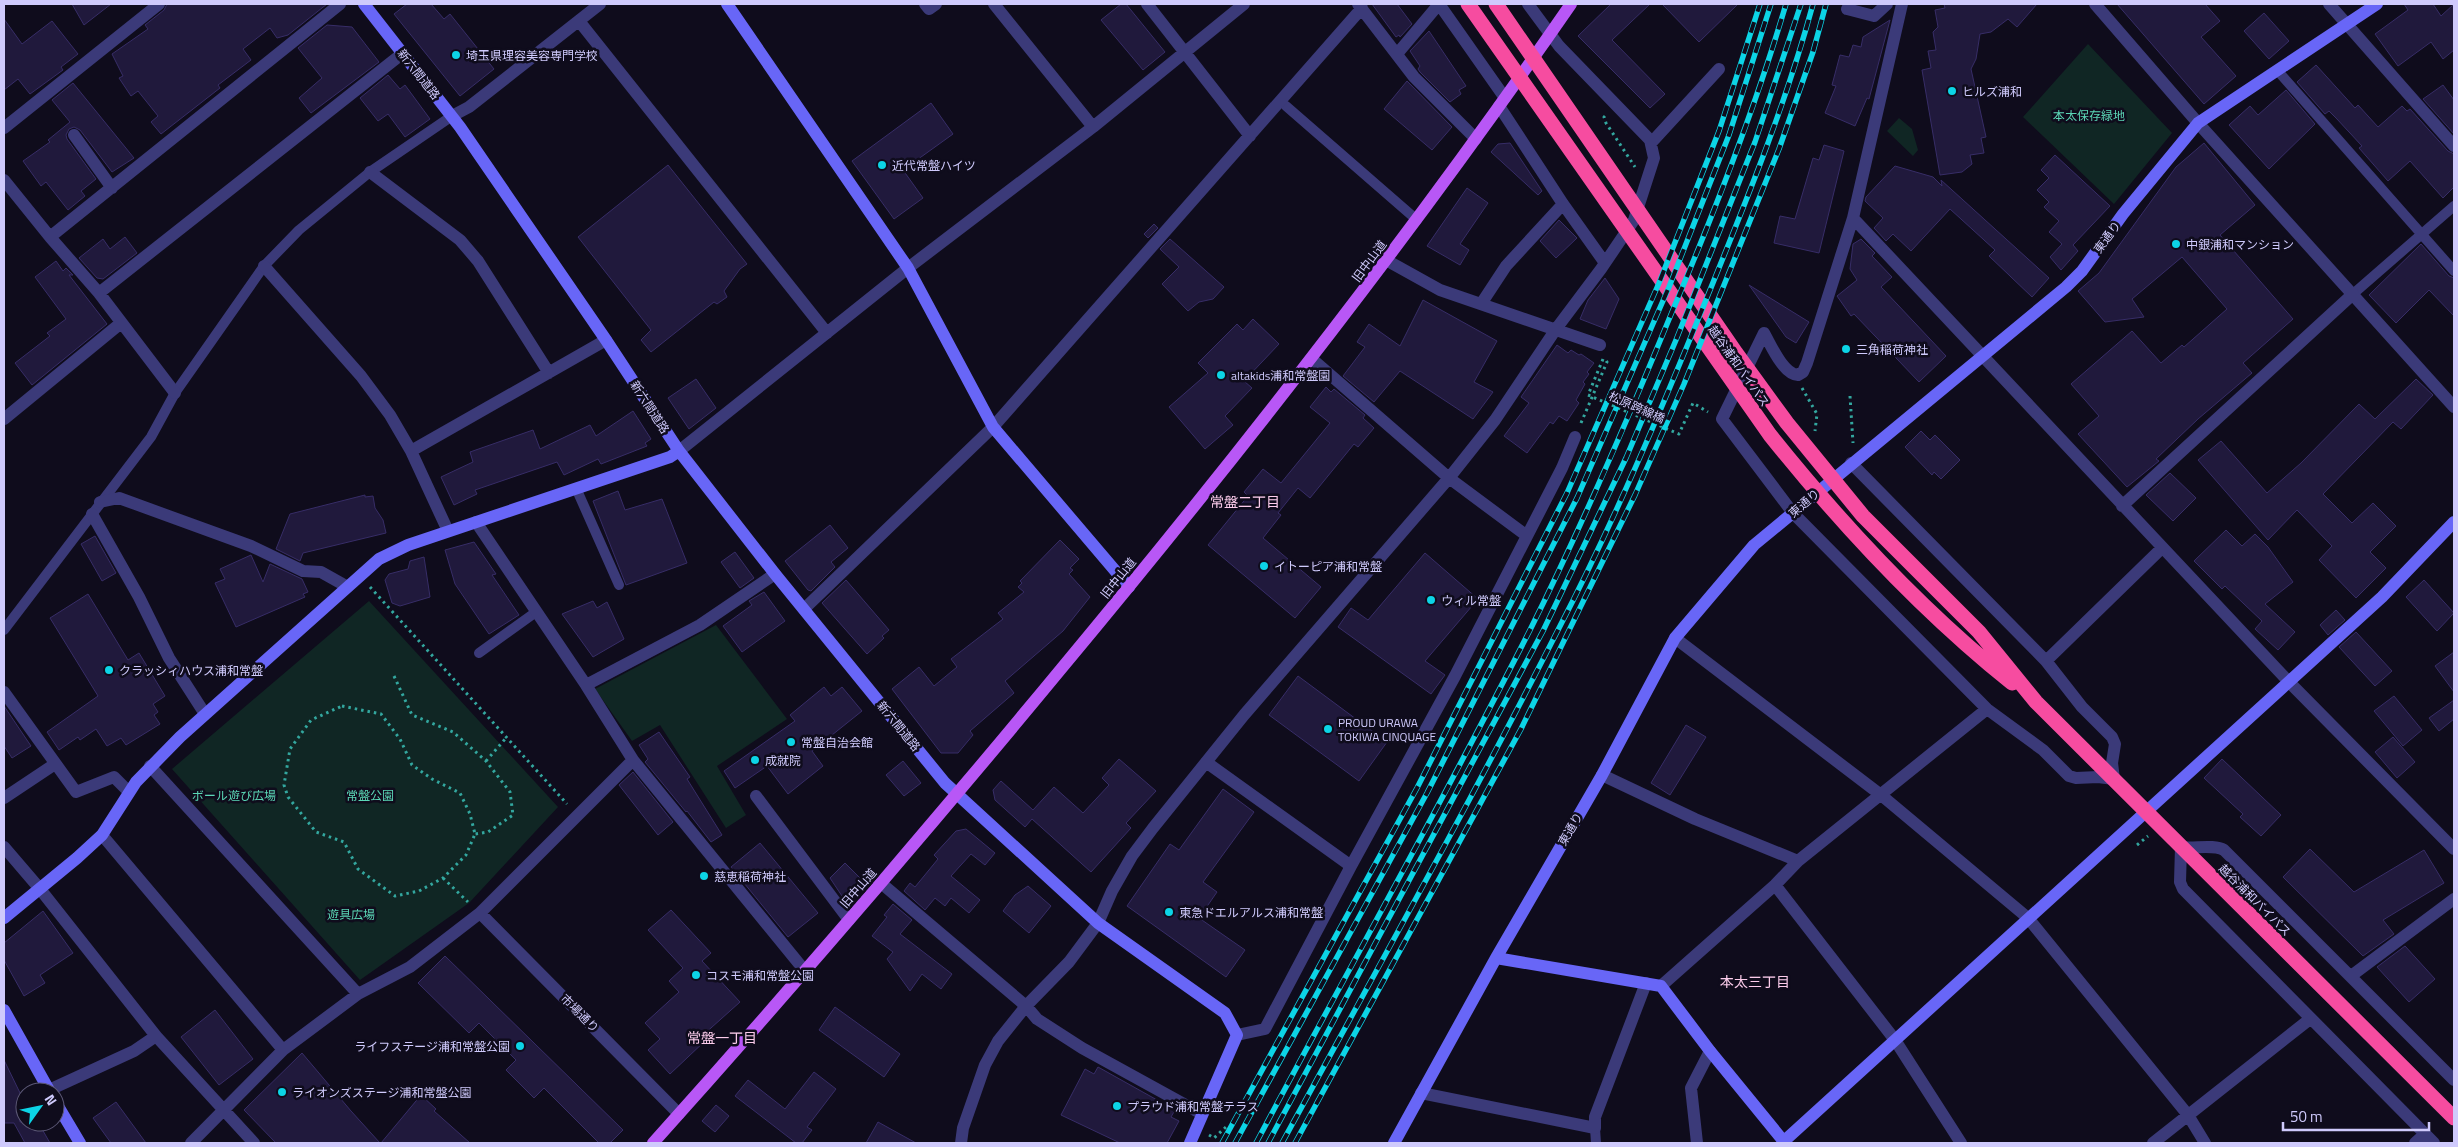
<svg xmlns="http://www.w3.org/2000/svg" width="2458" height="1147" font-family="'Titillium Web','Noto Sans JP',sans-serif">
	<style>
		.green { fill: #102624 }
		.building { fill: #20193c; stroke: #372d67 }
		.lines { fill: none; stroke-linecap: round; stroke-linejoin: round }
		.path { stroke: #33a79f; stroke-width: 3; stroke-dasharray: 2.5 4; stroke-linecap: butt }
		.lane { stroke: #3b3a79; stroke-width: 10 }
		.street { stroke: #3b3a79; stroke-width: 12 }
		.secondary { stroke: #6866f7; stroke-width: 12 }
		.primary { stroke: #b857f6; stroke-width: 12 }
		.highway { stroke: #f64ca0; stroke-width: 15 }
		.rail-casing { stroke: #0cd4e6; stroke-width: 5.5 }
		.rail { stroke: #0f0c1c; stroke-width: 4; stroke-dasharray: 11; stroke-linecap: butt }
		.poi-dot { fill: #0cd4e6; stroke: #0f0c1c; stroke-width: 2 }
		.labels { text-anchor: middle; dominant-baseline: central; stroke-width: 5; stroke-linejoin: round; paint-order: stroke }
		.poi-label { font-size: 12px; fill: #cfcafc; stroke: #0f0c1c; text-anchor: start }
		.street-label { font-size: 12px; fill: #cfcafc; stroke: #0f0c1c }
		.park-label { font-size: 12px; fill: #5bd7b6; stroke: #0f0c1c }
		.neighbourhood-label { font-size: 14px; fill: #fccceb; stroke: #0f0c1c }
	</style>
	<rect width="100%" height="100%" fill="#0f0c1c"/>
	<path class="green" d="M2088,44l84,89 -58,71 -91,-87z
		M1899,118l13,11 6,21 -5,6 -26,-25z
		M369,601l189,206 -89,96 -109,77 -188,-211z
		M716,625l71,94 -70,47 29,49 -20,13 -66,-103 -28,16 -37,-52z"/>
	<path class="building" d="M72,4h39l-27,21z
		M167,4h160l-39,31 -11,3 -7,-10 -27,21 8,11 -33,25 2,3 -59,46 -10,-12 7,-6 -20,-25 -7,5 -12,-18 4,-2 -11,-22 36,-25 -3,-4 19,-15z
		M407,4h24l13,15 6,-5 44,55 -34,27 -66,-82z
		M1121,4h5l39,48 -22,18 -42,-50z
		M1372,4h25l15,20 -12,13 -1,-2 -3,2z
		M1611,4h39l-38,36 53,54 -15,14 -72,-72z
		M1662,4h76l-39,38z
		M1944,4h93l-20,23 -9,-8 -17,13 -11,2 -4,25 -5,10 15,68 -5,1 3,15 -14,2 2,9 -10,8 -22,3 -18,-105 9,-2 -3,-17 8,-1 -3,-18 5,-5 -3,-17 10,-2z
		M2117,4h88l15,17 -19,16 35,39 -32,28z
		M2404,4h29l8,12 13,-12v46l-11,9 -12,-17 -33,24 -23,-32 33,-24z
		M2264,13l25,28 -20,18 -25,-28z
		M4,19l18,25 30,-23 26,33 -17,13 2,3 -33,24 -12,-15 -14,11z
		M1890,20l-21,79 -2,-1 -12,28 -30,-13 11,-27 -4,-1 8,-30 9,2 4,-12 8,2 2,-10z
		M327,25l25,2 27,35 -68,51 -12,-15 23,-20 -24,-30z
		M1429,31l37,55 -7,4 2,4 -11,8 -30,-30 -2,-3 2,-3 -10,-15z
		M2316,65l39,43 3,-3 20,22 24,-21 5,5 3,-2 38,42 6,3v33l-11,11 -33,-37 -22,20 -29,-33 3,-2 -26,-28 -7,-7 -4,3 -28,-32z
		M388,75l12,14 5,-4 25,34 -25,18 -17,-23 -10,7 -18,-23z
		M1407,81l45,46 -20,23 -48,-41z
		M73,83l61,75 -22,14 -32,-42 -6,-3 -5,2 -3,6 1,4 29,40 -15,12 4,5 -17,14 -22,-28 -5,4 -18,-25 27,-19 -2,-2 22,-18 -18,-22z
		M2443,85l11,15v34l-31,-35z
		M2286,90l29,34 -46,45 -40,-44 21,-19 8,9z
		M931,103l22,31 -50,36 20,28 -29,21 -42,-58z
		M1510,143l32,48 -4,4 -47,-43 7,-8z
		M2204,143l51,62 -35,30 73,84 -50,44 9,10 -54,46 -42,40 3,2 -32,26 -49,-53 21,-18 -28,-32 61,-53 29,32 21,-18 2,2 43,-38 -45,-52 -50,42 12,18 -39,5 -27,-31 21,-18 77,-106z
		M1824,145l20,6 -25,102 -45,-10 6,-27 15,3 18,-61 6,2z
		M2055,155l55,51 -37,39 5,6 -17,19 -11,-13 12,-13 -13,-12 10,-11 -15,-14 5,-5 -12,-12 12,-12 -8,-8z
		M668,165l79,99 -7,5 -16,22 3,6 -10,7 -3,-2 -63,50 -10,-12 10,-10 -73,-93z
		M1895,166l38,11 9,9 -1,-6 108,98 -17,19 -43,-41 6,-6 -45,-41 -39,42 -18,-17 -7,7 -12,-13 9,-10 -18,-17 1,-4z
		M1467,188l21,15 -28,41 9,6 -9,15 -33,-19z
		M1559,220l18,18 -21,20 -16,-17z
		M1154,224l4,4 -10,10 -4,-4z
		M125,237l12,16 -34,26 -6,-1 -18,-20 24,-19 7,10z
		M1170,239l54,48 -11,12 -14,3 -11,9 -26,-27 17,-17 -19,-18z
		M1861,239l14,14 -3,3 20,21 -11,10 65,69 -27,26 -65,-68 -3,2 -14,-20 20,-16 -7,-11 3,-25z
		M2421,244l28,32 5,2v38l-25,-26 -33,33 -27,-28z
		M56,261l7,10 3,-3 7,7h-4l38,49 -75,61 -17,-22 35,-27 -3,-3 19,-14 -31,-42z
		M1605,278l14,21 -13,30 -26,-10 8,-19z
		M1749,285l60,37 -13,21 -10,-6z
		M1423,300l74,41 -23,41 19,10 -20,27 -73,-48 -26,31 -31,-26 22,-29 -8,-5 12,-18 31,22z
		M1253,319l26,25 -35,37 8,7 -27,28 8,9 -28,24 -36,-42 39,-34 -10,-10 39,-39 6,6z
		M1557,345l11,8 3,-3 8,5 2,-1 13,9 -7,9 2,2 -6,8 2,2 -9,16 3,3 -12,18 -8,-5 -6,8 -3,-2 -23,31 -23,-17 25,-33 -8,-6z
		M696,379l20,29 -27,21 -21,-31z
		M2416,379l17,16 -32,34 -8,-7 -70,72 29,29 21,-20 23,23 -26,26 16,16 -30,30 -37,-38 13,-14 -35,-36 -29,30 -70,-80 23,-19 46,52 34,-30 58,-59 16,15z
		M1326,387l5,5 3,-3 31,26 -2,3 11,10 -16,19 -4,-3 -44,54 -12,-10 -20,25 3,2 -18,23 58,49 -26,31 -87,-73 40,-49 -4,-4 19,-23 18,14 49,-60 -20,-16z
		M633,411l18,28 -6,4 2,3 -46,18 -3,-5 -34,16 -7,-13 -82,28 2,4 -23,11 -13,-28 32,-15 -3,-10 63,-22 7,19 50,-24 6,11z
		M1921,431l9,9 5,-5 25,25 -19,19 -7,-7 -2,3 -27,-28z
		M2170,473l26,25 -23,23 -27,-26z
		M618,491l7,19 37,-11 25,64 -61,22 -33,-84z
		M365,495v2l8,-1 2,12 8,12 3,13 -83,20 -3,8 -24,-12 14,-35z
		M830,525l18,23 -17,14 4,5 -24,24 -3,-1 -23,-29z
		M2226,530l16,16 13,-12 13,13 25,35 -28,22 30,28 -17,18 -23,-21 7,-8 -37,-35 -3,3 -28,-28z
		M95,536l21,37 -14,8 -21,-37z
		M1060,540l19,19 -9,9 3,2 -4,4 21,23 -27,34 -58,50 9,12 -44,38 3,4 -15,18h-17l-49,-64 27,-22 15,19 23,-19 -6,-8 52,-40 -5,-6 26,-21 -6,-5 4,-4 -2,-2z
		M474,542l22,32 -4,1 27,40 -30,19 -34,-50 -10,-34z
		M735,552l19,26 -14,10 -19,-26z
		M1425,553l53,46 -53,62 20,14 -14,19 -93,-67 13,-19 17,12z
		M251,555l12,27 7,-18 32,15 6,13 -5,2 2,3 -69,30 -21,-44 10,-4 -5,-10z
		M424,557l6,40 -30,9 -8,-3 -7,-23 4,-6 19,-5 2,-8z
		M846,580l43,50 -7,6 2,2 -17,16 -45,-51z
		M2424,580l30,33 -17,18 -31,-34z
		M764,592l21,29 -43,31 -19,-26 29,-21 -3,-4z
		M88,594l40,66 11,-7 26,43 -12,8 5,8 -4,3 6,9 -34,21 -5,-7 -14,8 -11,-17 -16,11 -2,-3 -19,13 -12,-18 51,-36 -48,-78z
		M593,601l4,7 10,-6 17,37 -31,18 -31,-43z
		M2336,610l9,10 -17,15 -8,-10z
		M2356,632l36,39 -17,15 -36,-39z
		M2454,652v40l-19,-26z
		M1298,676l89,66 -28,39 -90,-66z
		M824,687l7,9 11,-9 20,24 -50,40 11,15 -35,28 -21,-28 -32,22 -11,-17 71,-50 -5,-6z
		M2394,696l28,34 -19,16 -29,-35z
		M2454,700v19l-15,12 -10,-13z
		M4,706l27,40 -19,12 -8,-12z
		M1686,725l20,12 -36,58 -19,-12z
		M659,732l31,45 -3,2 35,56 -11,7 -24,-31 -1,1 -41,-50 3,-3 -9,-14z
		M2393,737l22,25 -18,16 -22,-26z
		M1119,759l37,32 -30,32 5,5 -40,44 -59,-53 -7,8 -30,-27 -2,-10 8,-9 32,29 21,-23 29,26 26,-28 -7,-7z
		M2222,759l59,56 -20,21 -21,-19 3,-3 -39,-36z
		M903,761l18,22 -17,13 -18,-21z
		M633,772l40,50 -15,13 -39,-50z
		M1223,789l31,23 -51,70 14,10 -18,26 46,32 -19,27 -99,-71 43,-62 9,6z
		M966,829l29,24 -10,12 -14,-11 -20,22 29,24 -11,13 -18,-15 -6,8 -10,-8 -10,12 -21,-19 6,-8 5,4 23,-28 -4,-4 22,-24z
		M760,843l58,70 -30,24 -57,-70z
		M2310,849l44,43 70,-42 20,33 -61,37 11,14 -31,22 -80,-79z
		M845,863l16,16 -17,20 -14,-21z
		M1028,886l23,20 -22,27 -26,-22 12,-16z
		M893,904l19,16 -12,14 52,40 -11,15 -19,-15 -12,17 -23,-32 6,-7 -21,-16 15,-19 -3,-2z
		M671,910l40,43 -9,8 38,41 -38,34 4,4 -36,34 -22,-24 12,-11 -15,-16 34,-31 -10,-11 14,-13 -35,-38z
		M43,911l30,42 -33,22 5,8 -21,13 -20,-36v-17z
		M2405,946l30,33 -26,23 -32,-35z
		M445,956l178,174 -13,13h-11l-55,-55 -10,10 -28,-28 10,-10 -37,-37 -10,10 -51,-50z
		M835,1007l65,47 -16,23 -65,-47z
		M215,1010l38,49 -34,26 -38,-48z
		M302,1053l49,58 29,32h-104l-32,-33z
		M4,1060l17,35 -1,27h18l12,21h-25l-11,-20h-10z
		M1098,1067l77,43 -4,7 8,4 -12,22h-47l-59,-28 24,-46 9,5z
		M814,1072l22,17 -29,38 5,3 -10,13h-6l-61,-47 13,-16 37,29z
		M421,1095l15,14 -2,2 36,32h-89z
		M116,1102l30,41h-35l-18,-25z
		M716,1105l13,11 -14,16 -13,-11z
		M878,1122l38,21h-50z"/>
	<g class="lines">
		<path class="path" d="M1605,116l-1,1 2,6 29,44
			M1603,359l-15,36 91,39 14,-31 15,9
			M1802,388l15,26 -2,17
			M1850,396l3,47
			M1581,423l26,-61 -2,-4
			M370,587l197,217
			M394,676l18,39 41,17 33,29 24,31 3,23 -25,17 -13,2
			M342,706l39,8 19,25 12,26 20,14 28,14 10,21 5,20 -9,21 -23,23 -24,13 -24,5 -37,-27 -14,-27 -28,-10 -28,-35 -4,-12 6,-36 21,-29z
			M486,761l20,-23
			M2137,845l11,-9
			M443,878l25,24
			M1209,1135l5,3 13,-12"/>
		<path class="lane" d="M2277,70l177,201
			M1286,106l131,114
			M2353,294l101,-88
			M576,488l43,97
			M4,630l147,-193 24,-44 89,-127 35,-36 71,-58 82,-56
			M479,653l57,-41
			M1595,1128l1,15"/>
		<path class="street" d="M925,4l4,5 7,-5
			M994,4l99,123
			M1147,4l103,132
			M1358,4l56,73 62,62
			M1439,4l66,94
			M1850,4l-3,5 27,7 13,-12
			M2095,4l103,119 256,284
			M2329,4l125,142
			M579,21l248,312
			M1397,54l42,-50
			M1499,106l64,98 42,59
			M452,116l17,-9 131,-103
			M4,128l155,-124
			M74,135l38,53
			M1651,143l68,-74
			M370,172l90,68 18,21 71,112
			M4,180l46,57 290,-233
			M1853,218l436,464 165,167
			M50,237l49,56 76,100
			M1386,260l54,30 160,55
			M264,266l97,110 29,39 21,36 37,80
			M99,293l304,-240
			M1481,304l25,-38 57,-62
			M1312,359l137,119 78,58
			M4,419l117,-96
			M411,451l195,-111
			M679,451l229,-183 185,-141 151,-123
			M1851,463l195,198 36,46 30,30 3,7 -3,19 2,16 -16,-2 -22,1 -7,-2 -26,-26 -56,-41 -194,-196 -71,-94 42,-86c7,12 19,41 34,42l5,-3 4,-9 46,-145 49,-214
			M100,502l19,-4 132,48 52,25 18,1 25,14
			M2122,506l231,-212
			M92,514l47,83 30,61 36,56
			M804,609l189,-182 369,-419
			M1675,638l206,157 147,123 160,197 17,28
			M2046,661l116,-113
			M586,685l114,-60 75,-51
			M4,692l72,100 38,-15 15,15
			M633,760l172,211
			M1206,762l145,104
			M150,766l208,228
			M1602,775l93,44 103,42
			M756,796l93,124
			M4,798l51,-34
			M102,835l181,215
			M4,847l36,42 116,147 98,107
			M881,883l145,123 11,13 45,29 120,66
			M1775,885l120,155 66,103
			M480,913l199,201
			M2351,976l103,-77
			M1661,986l114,-101 23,-24 189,-152
			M1237,1035l28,-6 86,-163 104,-190 107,-208 13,-31
			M49,1090l85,-39 22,-15
			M1421,1093l174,35v-11l51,-134
			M191,1143l92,-93 75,-56 52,-27 70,-54 153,-153 -47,-75 -110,-163
			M961,1143l2,-15 22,-63 13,-24 28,-35 43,-44 29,-39 14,-32 20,-35 21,-28 91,-113 205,-237 46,-58 61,-91 45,-60 33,-49 20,-62 -4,-18 -91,-94 -31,-42
			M1697,1143l-6,-55 19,-37
			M2153,1143l157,-124
			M2415,1143l10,-9
			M2434,1143l-251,-254 -3,-7 1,-35c12,2 33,-3 43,3l230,230"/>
		<path class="secondary" d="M364,4l96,123 146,213 73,111 96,123 170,209 153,140 127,90 12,22 -47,108
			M727,4l181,264 85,159 136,160
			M4,918l73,-60 25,-23 34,-53 44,-45 199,-178 29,-14 262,-88 9,-6
			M1496,958l165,28 49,65 75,92
			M4,1010l46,82
			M55,1101l25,42
			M1394,1143l102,-185 106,-183 73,-137 79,-93 312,-258 16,-16 41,-57 75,-91 179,-119
			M1782,1143l600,-546 72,-75"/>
		<path class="primary" d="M653,1143c139,-155 275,-313 408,-474 179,-215 351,-435 510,-665"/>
		<path class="highway" d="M1468,4l302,431c72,90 152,176 242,248
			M1496,4l240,349 51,70 76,93 116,116 57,70 418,416"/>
		<g class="rail-casing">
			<path id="rail" d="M1222,1143l195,-355 150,-295 92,-210 60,-152 41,-127
				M1235,1143l192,-350 150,-295 92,-211 60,-152 42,-131
				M1256,1143c91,-171 186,-340 274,-513 52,-104 98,-211 142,-318 43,-101 83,-203 114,-308
				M1268,1143l275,-512 83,-173 50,-118 79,-198 46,-138
				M1282,1143c93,-170 188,-340 276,-513 56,-108 104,-222 150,-335 39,-96 78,-191 105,-291
				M1295,1143l226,-414 114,-234 49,-111 95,-235 34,-97 13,-48"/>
		</g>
		<use href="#rail" class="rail"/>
	</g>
	<g class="poi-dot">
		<circle cx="456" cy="55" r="5"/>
		<circle cx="1952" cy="91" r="5"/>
		<circle cx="882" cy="165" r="5"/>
		<circle cx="2176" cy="244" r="5"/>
		<circle cx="1846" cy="349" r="5"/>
		<circle cx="1221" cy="375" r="5"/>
		<circle cx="1264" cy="566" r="5"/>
		<circle cx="1431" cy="600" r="5"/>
		<circle cx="109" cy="670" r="5"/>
		<circle cx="1328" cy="729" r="5"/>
		<circle cx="791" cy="742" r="5"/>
		<circle cx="755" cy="760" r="5"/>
		<circle cx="704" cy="876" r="5"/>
		<circle cx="1169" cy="912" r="5"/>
		<circle cx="696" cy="975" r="5"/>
		<circle cx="520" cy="1046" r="5"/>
		<circle cx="282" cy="1092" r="5"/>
		<circle cx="1117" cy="1106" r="5"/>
	</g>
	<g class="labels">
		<g class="poi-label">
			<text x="466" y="55">埼玉県理容美容専門学校</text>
			<text x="1962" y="91">ヒルズ浦和</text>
			<text x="892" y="165">近代常盤ハイツ</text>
			<text x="2186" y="244">中銀浦和マンション</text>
			<text x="1856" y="349">三角稲荷神社</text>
			<text x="1231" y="375">altakids浦和常盤園</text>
			<text x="1274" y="566">イトーピア浦和常盤</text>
			<text x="1441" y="600">ウィル常盤</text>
			<text x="119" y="670">クラッシィハウス浦和常盤</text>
			<text x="1338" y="722">PROUD URAWA<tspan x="1338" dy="14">TOKIWA CINQUAGE</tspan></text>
			<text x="801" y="742">常盤自治会館</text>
			<text x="765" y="760">成就院</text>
			<text x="714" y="876">慈恵稲荷神社</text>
			<text x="1179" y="912">東急ドエルアルス浦和常盤</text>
			<text x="706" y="975">コスモ浦和常盤公園</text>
			<text x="510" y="1046" text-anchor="end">ライフステージ浦和常盤公園</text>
			<text x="292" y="1092">ライオンズステージ浦和常盤公園</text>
			<text x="1127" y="1106">プラウド浦和常盤テラス</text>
		</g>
		<g class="street-label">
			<text transform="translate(419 74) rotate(52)">新六間道路</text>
			<text transform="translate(2107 237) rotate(-54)">東通り</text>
			<text transform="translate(1369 261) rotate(-53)">旧中山道</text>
			<text transform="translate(1739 366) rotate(55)">越谷浦和バイパス</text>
			<text transform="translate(650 407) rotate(57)">新六間道路</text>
			<text transform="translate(1637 407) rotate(24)">松原跨線橋</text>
			<text transform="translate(1804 503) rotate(-41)">東通り</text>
			<text transform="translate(1118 578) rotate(-51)">旧中山道</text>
			<text transform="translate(899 726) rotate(51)">新六間道路</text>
			<text transform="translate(1570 829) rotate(-60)">東通り</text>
			<text transform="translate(858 888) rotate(-49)">旧中山道</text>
			<text transform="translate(2255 900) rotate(45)">越谷浦和バイパス</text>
			<text transform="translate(580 1013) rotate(45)">市場通り</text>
		</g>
		<g class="park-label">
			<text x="2089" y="115">本太保存緑地</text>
			<text x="234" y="795">ボール遊び広場</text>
			<text x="370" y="795">常盤公園</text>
			<text x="351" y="914">遊具広場</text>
		</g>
		<g class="neighbourhood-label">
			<text x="1245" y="501">常盤二丁目</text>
			<text x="1755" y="981">本太三丁目</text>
			<text x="722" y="1037">常盤一丁目</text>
		</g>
	</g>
	<rect width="2458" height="1147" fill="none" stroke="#cfcafc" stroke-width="10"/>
	<g transform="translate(40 1107) rotate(57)"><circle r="24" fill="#0f0c1c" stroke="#5c5876"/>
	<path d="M0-4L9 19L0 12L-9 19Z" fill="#0cd4e6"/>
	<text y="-8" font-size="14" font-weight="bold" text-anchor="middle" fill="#cfcafc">N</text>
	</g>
	<path d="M2283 1122v8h146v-8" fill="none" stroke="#cfcafc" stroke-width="2.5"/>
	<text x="2290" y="1122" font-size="15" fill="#cfcafc" stroke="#0f0c1c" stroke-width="4" paint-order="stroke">50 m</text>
</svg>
